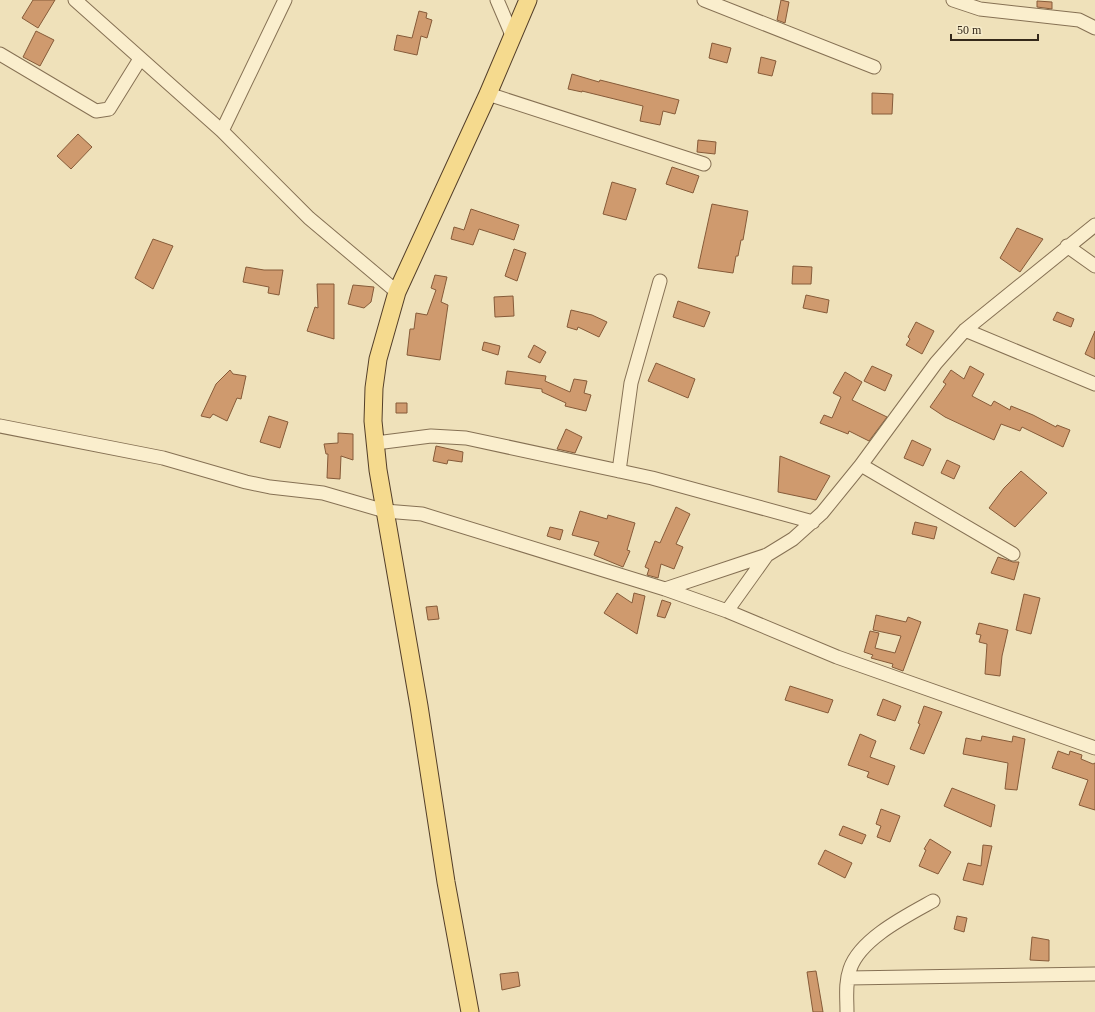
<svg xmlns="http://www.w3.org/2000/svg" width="1095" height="1012" font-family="Georgia,serif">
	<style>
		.building { fill: #cf9a6e; stroke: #865b39 }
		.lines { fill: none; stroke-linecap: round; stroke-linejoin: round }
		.minor-casing { stroke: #867154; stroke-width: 15 }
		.major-casing { stroke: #533e29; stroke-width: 19 }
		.minor { stroke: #faeecd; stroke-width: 13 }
		.major { stroke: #f5da8e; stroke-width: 17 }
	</style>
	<rect width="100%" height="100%" fill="#efe1ba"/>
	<path class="building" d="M33,0h22l-17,28 -16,-10z
		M781,0l8,2 -4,21 -8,-3z
		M1037,1l15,1v7l-15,-2z
		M419,11l8,2 -1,5 6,2 -5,18 -6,-2 -4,19 -23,-5 3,-15 15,3z
		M36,31l18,9 -14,26 -17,-9z
		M712,43l19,5 -4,15 -18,-5z
		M761,57l15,4 -4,15 -14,-3z
		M572,74l27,8 1,-2 79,20 -4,14 -12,-3 -3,14 -20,-4 3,-15 -61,-15v1l-14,-3z
		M872,93l21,1 -1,20h-20z
		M78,134l14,13 -21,22 -14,-13z
		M698,140l18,2 -1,12 -18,-2z
		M672,167l27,9 -6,17 -27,-9z
		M612,182l24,7 -10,31 -23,-6z
		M712,204l36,7 -5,29h-2l-3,16h-2l-3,17 -35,-5z
		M471,209l48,16 -5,15 -35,-11 -6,16 -22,-6 3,-12 10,3z
		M1017,228l26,11 -23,33 -20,-14z
		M153,239l20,7 -20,43 -18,-11z
		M514,249l12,4 -9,28 -12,-5z
		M793,266l19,1 -1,17h-19z
		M246,267l18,3h19l-4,25 -11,-2 1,-6 -26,-5z
		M435,275l12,2 -6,25 7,3 -8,55 -33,-5 3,-26h4l2,-16 11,2 9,-25 -5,-2z
		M317,284h17v55l-27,-8 8,-24 3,1z
		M353,285l21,2 -3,15 -7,6 -16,-4z
		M806,295l23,5 -2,13 -24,-5z
		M513,296l1,20 -19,1 -1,-20z
		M678,301l32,11 -6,15 -31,-10z
		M571,310l21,5 15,7 -8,15 -21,-10 -1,3 -10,-3z
		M1057,312l17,7 -3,8 -18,-7z
		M916,322l18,9 -12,23 -16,-9 4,-6 -2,-2z
		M1095,331v28l-10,-5z
		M484,342l16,4 -2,9 -16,-5z
		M534,345l12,7 -6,11 -12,-6z
		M656,363l39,16 -7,19 -40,-17z
		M872,366l20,9 -7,16 -21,-10z
		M970,366l14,8 -12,22 19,10 3,-5 16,9 1,-4 22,9 23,12 1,-2 13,5 -7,17 -41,-20 -2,4 -19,-7 -7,16 -49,-23 -15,-10 16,-23 -3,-2 8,-12 13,9z
		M230,370l3,4 13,2 -5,23 -4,-1 -10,23 -14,-7 -3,4 -9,-2 15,-32z
		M507,371l39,5 -1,5 25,11 4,-13 13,2 -3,12 7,2 -5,16 -21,-5 1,-3 -24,-11v-3l-37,-5z
		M845,372l17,10 -10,18 35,17 -18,24 -20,-10 -1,3 -28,-11 4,-8 8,3 9,-21 -8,-4z
		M396,403h11v10h-11z
		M269,416l19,6 -8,26 -20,-6z
		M566,429l16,8 -7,16 -18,-4z
		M338,433l15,1v26l-12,-4 -1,23 -13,-1 1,-24h-2l-2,-10 14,-1z
		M912,440l19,9 -8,17 -19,-8z
		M436,446l27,6 -1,10 -14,-2 -1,4 -14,-3z
		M780,456l50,20 -14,24 -38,-8z
		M947,460l13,6 -6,13 -13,-6z
		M1021,471l26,22 -32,34 -26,-19 15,-20z
		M676,507l14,7 -14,30 7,3 -9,22 -13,-5 -3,14 -11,-3 2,-6 -4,-2 10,-26 5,2z
		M580,511l27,8 1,-4 27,8 -8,27 3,1 -7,16 -29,-12 5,-13 -27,-7z
		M915,522l22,5 -3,12 -22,-5z
		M550,527l13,3 -3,10 -13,-4z
		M998,557l15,5h6l-5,18 -23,-7z
		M617,593l15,10 2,-10 11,3 -8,38 -33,-21z
		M1024,594l16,4 -9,36 -15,-4z
		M662,600l9,3 -6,15 -8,-2z
		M437,606l2,13 -11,1 -2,-13z
		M876,615l30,7 2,-5 13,5 -18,49 -11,-4 1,-3 -22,-6 2,-3 -9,-3 6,-21 9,2 -4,15 20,5 6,-17 -28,-6z
		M979,623l29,7 -6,26 -2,20 -15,-2 2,-30 -8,-2 2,-7 -5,-1z
		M790,686l43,14 -5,13 -43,-13z
		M883,699l18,7 -6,15 -18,-6z
		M924,706l18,6 -18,42 -14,-5 10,-25 -2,-1z
		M860,734l16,7 -6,16 25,9 -7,19 -21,-8 2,-5 -21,-7z
		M982,736l30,6 1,-6 12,3 -8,51 -12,-1 3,-26 -45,-9 3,-16 15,3z
		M1058,751l11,4 1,-4 12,4 -1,4 12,5 2,-1v47l-16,-5 9,-25 -36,-12z
		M952,788l43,17 -4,22 -47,-21z
		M881,809l19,7 -10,26 -13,-5 4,-11 -5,-2z
		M843,826l23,9 -4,9 -23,-9z
		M930,839l21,13 -13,22 -19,-8 7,-16 -2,-1z
		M983,845l9,1 -9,39 -20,-5 5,-17 13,3z
		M825,850l27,13 -7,15 -27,-14z
		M957,916l10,2 -3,14 -10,-3z
		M1032,937l17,3v21l-19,-1z
		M816,971l7,41h-10l-6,-40z
		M518,972l2,14 -18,4 -2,-16z"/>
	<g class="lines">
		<g class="minor-casing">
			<path id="minor" d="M75,0l147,131 87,87 88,74
				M497,0l15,35
				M704,0l170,67
				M953,0l27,9 99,11 16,8
				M0,54l96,57 13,-2 31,-50
				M488,94l216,70
				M222,131l63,-131
				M1067,246l28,20
				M965,330l130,54
				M0,426l163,32 83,24 24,5 53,6 62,18 37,3 243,75 62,22 110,46 258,91
				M376,443l55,-7 35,2 186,40 161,44
				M861,465l152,89
				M619,471l12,-88 29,-102
				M665,589l102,-34 26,-16 29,-26 39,-48 75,-102 29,-33 130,-105
				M727,611l40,-56
				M848,978l247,-4
				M847,1012c0,-15 -2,-29 3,-43 10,-30 56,-53 83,-68"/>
		</g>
		<g class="major-casing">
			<path id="major" d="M470,1012l-24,-130 -27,-176 -41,-236 -5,-49 1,-33 4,-29 19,-67 91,-198 40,-94"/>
		</g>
		<use href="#minor" class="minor"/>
		<use href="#major" class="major"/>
	</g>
	<path d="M951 34v6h87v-6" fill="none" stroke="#34281a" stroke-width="2"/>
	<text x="957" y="34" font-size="12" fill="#34281a" stroke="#f6ebca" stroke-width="3" paint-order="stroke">50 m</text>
</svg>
